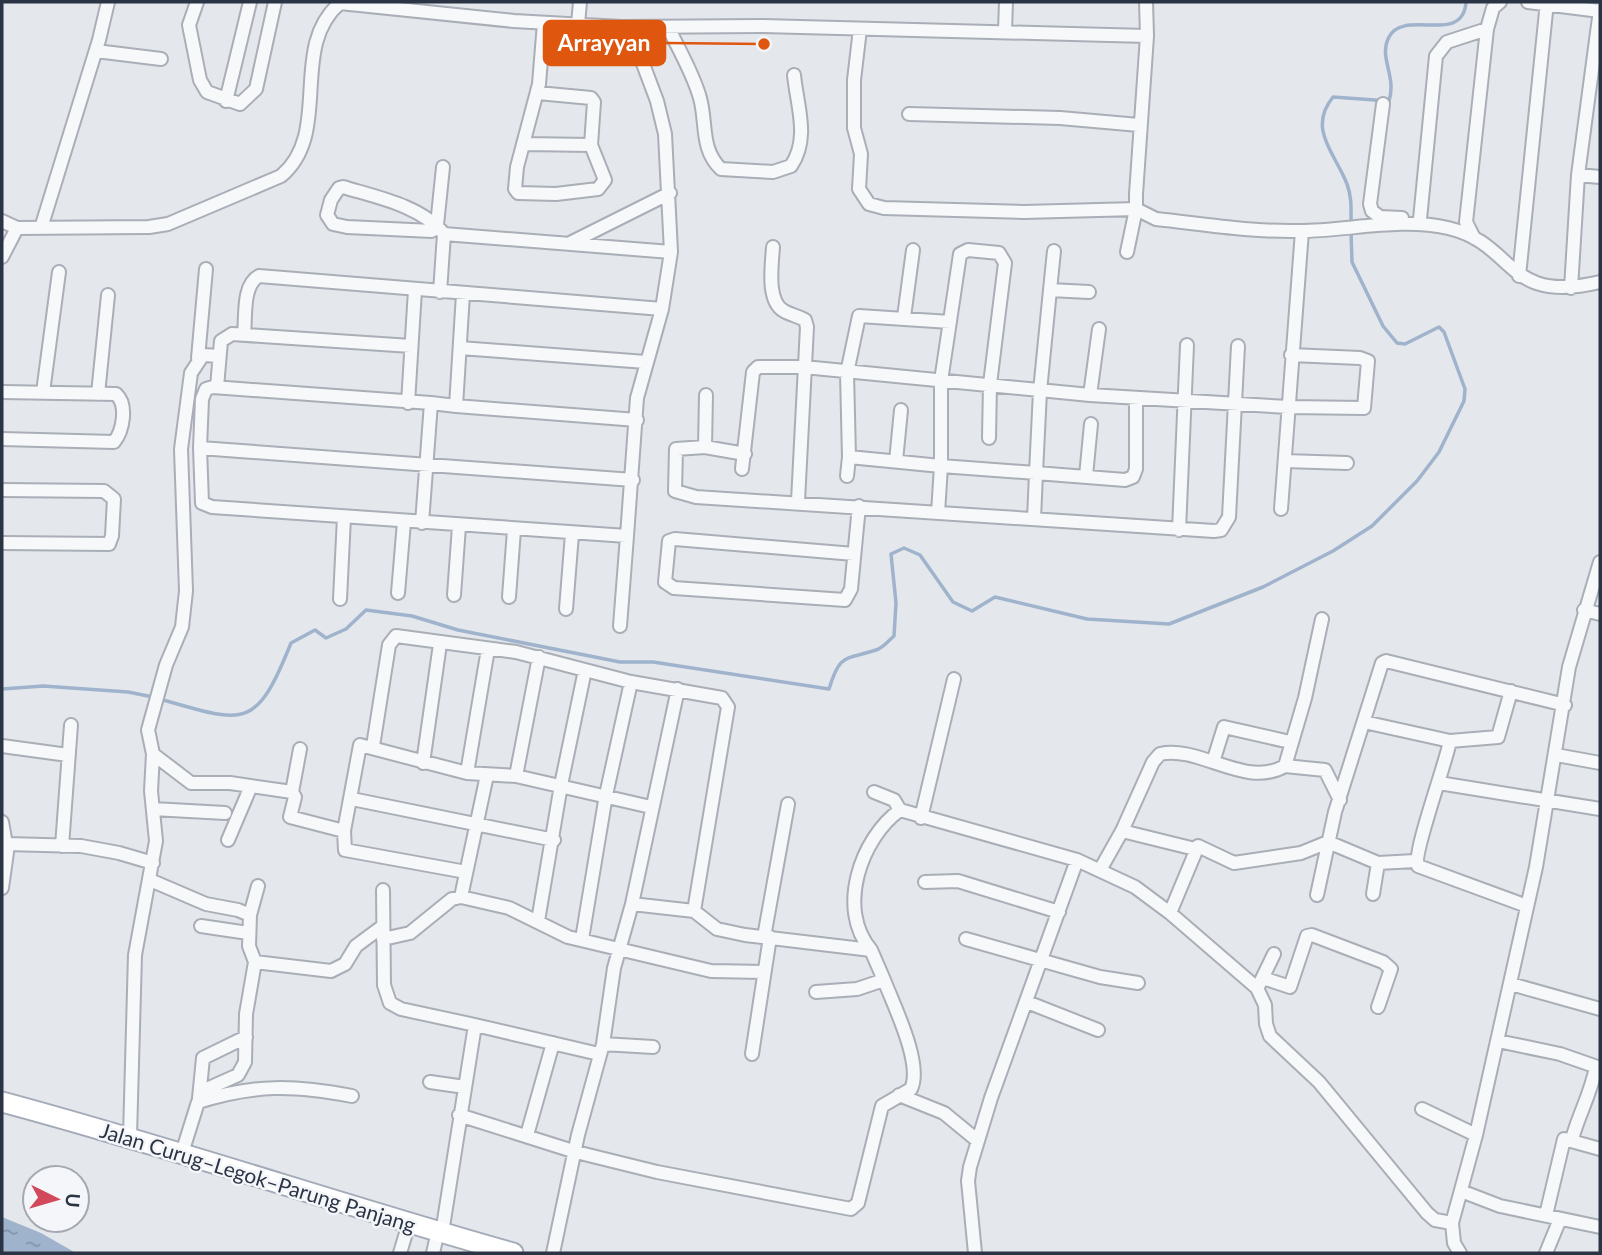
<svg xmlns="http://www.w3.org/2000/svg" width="1602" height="1255" font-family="Lato,sans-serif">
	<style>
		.water { fill: url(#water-ripples) }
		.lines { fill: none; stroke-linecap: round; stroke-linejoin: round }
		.stream { stroke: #9fb4cc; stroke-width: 3.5 }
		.minor-casing { stroke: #a9aeb7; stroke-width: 16 }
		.primary-casing { stroke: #a3abb8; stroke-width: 23 }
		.minor { stroke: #f7f8fa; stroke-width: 12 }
		.primary { stroke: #fff; stroke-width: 19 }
		.labels { text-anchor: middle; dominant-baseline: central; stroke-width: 5; stroke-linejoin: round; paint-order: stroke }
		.street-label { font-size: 21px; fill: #2b3445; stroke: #f4f6f9 }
		.leader { fill: none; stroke: #df570f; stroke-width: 2.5 }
		.callout-dot { fill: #df570f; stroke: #f4f6f9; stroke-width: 2.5 }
		.callout { fill: #df570f; stroke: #df570f; stroke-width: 2.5 }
		.callout-label { font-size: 23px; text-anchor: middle; font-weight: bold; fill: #fff }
	</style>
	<defs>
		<pattern id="water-ripples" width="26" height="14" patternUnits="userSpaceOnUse" patternTransform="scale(1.75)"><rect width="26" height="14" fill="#9fb4cc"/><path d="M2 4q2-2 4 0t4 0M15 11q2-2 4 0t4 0" fill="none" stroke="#8293a7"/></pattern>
	</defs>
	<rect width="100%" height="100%" fill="#e4e7ec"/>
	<path class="water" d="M2,1217l39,16 35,20h-74z"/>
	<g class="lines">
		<path class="stream" d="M1351,223c0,-13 1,-26 -4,-39 -12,-31 -40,-55 -14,-87l56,4c8,-26 -11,-43 0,-64 15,-29 74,9 77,-35
			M2,689l41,-3 85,6 25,5
			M160,699c86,25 96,31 131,-56l24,-13 11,8 20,-9 20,-19 46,6 46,14 162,32h33l176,27c11,-36 16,-29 47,-39 7,-2 13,-10 18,-14l2,-33 -5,-49 13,-6 16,7 33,47 19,9 23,-14 92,22 82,5 94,-37 70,-36 39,-25 45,-45 22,-29 25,-51 1,-12 -21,-57 -5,-5 -34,17 -8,-1 -14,-17 -31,-64 -1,-31"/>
		<g class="minor-casing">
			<path id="minor" d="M197,2l-8,23 11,55 7,12 33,12 16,-15 19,-87
				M1146,2l1,34
				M1528,2l72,9
				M578,24l2,-22
				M668,27c11,23 25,46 32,71 7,25 0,51 21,71l52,3 18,-6c19,-28 6,-60 3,-91
				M860,29l-6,51v48l7,26 -2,35 10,15 15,4 140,4 112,-3 -9,43
				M1005,31l1,-29
				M96,51l65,8
				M538,93l53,5 3,4 -3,43 14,35 -7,9 -42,5 -38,-1 -3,-4 2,-22 22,-83 5,-61
				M226,101l24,-99
				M1383,104l-13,100 2,7 8,6 22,1
				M909,114l151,4 79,7
				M525,144l66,1
				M1578,175l22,2
				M1420,219l16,-163 11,-14 40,-13
				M2,221l15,7 132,-1 19,-3 113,-48c52,-43 7,-129 59,-173l174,18 107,6 142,-1 384,10 -11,158v15l20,10c47,5 95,13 143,12 49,0 101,-14 149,-3 69,16 56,77 152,54
				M41,228l58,-188 9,-38
				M444,234l227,18
				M1474,238l-8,-16 21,-193 6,-21 7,-6
				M570,243l100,-50
				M773,247c-1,17 -7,54 11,64 7,4 14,5 21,9l2,7 -9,174
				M2,257l15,-29
				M1519,276l28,-274
				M1571,288l7,-113 22,-165
				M1050,290l4,-39
				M440,292l4,-58c-22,-28 -68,-37 -101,-47l-4,1 -8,12 -4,15 6,9 14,3 85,4 5,-6 6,-58
				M463,294l-7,112 181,14
				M904,317l9,-67
				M244,334c2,-17 -2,-49 15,-58l403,33
				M460,348l186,14
				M198,358l8,-89
				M217,387l4,-46 11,-7 179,12
				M2,392l114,2c12,11 7,37 -2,48l-112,-3
				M43,392l16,-120
				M98,394l10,-99
				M706,395l-1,52 40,7
				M1090,395l9,-66
				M408,403l7,-113
				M431,403l-218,-16 -7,2 -4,10 -2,49 433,32
				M989,438l1,-54 15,-121 -6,-10 -31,-3 -8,4 -19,127v85l95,7 4,-82 10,-101 39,2
				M705,447l-29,2 -1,42 21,6 518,34 7,-1 8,-13 9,-171
				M200,448l2,55 10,4 415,29 10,-138 25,-89 9,-57 -6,-118 -8,-33 -23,-61 -9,-3 -45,-2
				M896,461l5,-51
				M1285,461l62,2
				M742,469l11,-97 5,-5h46l286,28 198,12 76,1 4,-47 -8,-3 -69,-3
				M847,476l2,-19
				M1086,476l5,-52
				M2,490l102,1 10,8 -2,37 -3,8 -107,-1
				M1281,509l21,-278
				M938,513l3,-47 -92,-9 -2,-84 12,-57 91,6
				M1034,519l2,-46 89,7 8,-3 3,-8v-71
				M422,523l9,-120 25,3
				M1179,530l8,-185
				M854,554l-179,-15 -6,2 -4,41 9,6 171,12 6,-11 8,-83
				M398,593l6,-71
				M454,595l5,-69
				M509,597l5,-67
				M340,599l4,-82
				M566,609l6,-75
				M1584,610l16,4
				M620,626l7,-90
				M1364,722l86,19c-4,22 -38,114 -32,125l109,40
				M1450,741l48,-4 13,-46
				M2,746l66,9
				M373,746l16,-101 7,-9 120,16 115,30 91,16 6,9 -34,204
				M153,754l38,29h39l62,9 3,5 -5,20 54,14
				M1556,755l44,8
				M1213,762l11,-35 66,15
				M423,763l17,-119
				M1285,766l40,4 15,30
				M467,773l21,-124
				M516,776l23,-119
				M1439,783l161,26
				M292,792l8,-43
				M874,792l20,8 6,10
				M352,799l202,41
				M153,809l72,4
				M921,818l33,-139
				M2,822l4,22 75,2 38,7 34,10
				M1122,831l73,18
				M228,840l23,-54
				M62,846l9,-121
				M1100,870l22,-39 31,-69 7,-8c40,-9 85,35 125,12l20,-68 17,-79
				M466,872l-121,-22 -1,-19 16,-86 107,28 49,3 135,31
				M150,880l56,24 32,6 12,5 8,-29
				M925,882l33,-1 101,31
				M2,888l6,-43
				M383,890l1,95 6,18 11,6 74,16
				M1373,894l5,-31
				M1317,895l18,-83 47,-149 4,-2 179,44
				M461,897l26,-122
				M632,904l62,7 23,18 28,6 126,15c-35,-41 -10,-112 29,-140l177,50 58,27 35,26 87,75 8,17 1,19 4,12 49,46 108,131 8,7 17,3
				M1170,913l28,-67 36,17 67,-10 27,-11 50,21 37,-2
				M538,921l23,-136 24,-115
				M201,926l47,7
				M764,937l24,-133
				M383,939l27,-6 42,-34 9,-2 48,11 59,29 143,34 53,1
				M582,939l24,-144 25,-113
				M966,939l134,38 38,6
				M255,962l76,9 14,-7 11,-18 27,-20
				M1263,978l27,9 17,-51 5,-1 71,27 8,7 -13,38
				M1511,984l89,25
				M1259,985l15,-31
				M816,992l41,-3 27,-9 -13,-30
				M1027,1002l71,28
				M1498,1041l62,13 40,14
				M603,1044l50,3
				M752,1054l18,-117
				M430,1082l35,5
				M200,1092l38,-17 7,-13 1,-48 9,-52 -6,-16 1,-31
				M899,1095l45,18 34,28
				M199,1098l4,-40 43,-21
				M1422,1109l54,26
				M459,1115l117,37 81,20 194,37 7,-6 24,-97 29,-17c12,-25 -17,-83 -27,-109
				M527,1135l26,-92
				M130,1136l5,-181 21,-114 -5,-50 2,-37 -5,-24 18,-65 16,-38 4,-36 -5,-142 10,-76 12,-18 16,1
				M1572,1139c8,-28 18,-43 24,-72
				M182,1153l16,-51c57,-18 96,-17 154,-6
				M1461,1191l39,15 100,21
				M1546,1215l18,-76 36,10
				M442,1233l33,-208 124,29
				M400,1253l9,-30
				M433,1253l5,-22
				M553,1253l25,-118 25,-91 11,-76 18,-64 46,-215
				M975,1253l-7,-72 2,-14 21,-69 86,-238
				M1460,1253l-6,-10 -2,-20 24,-88 60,-268 33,-200 31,-105
				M1546,1253l14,-34"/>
		</g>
		<g class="primary-casing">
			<path id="primary" d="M2,1102c172,46 340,103 511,151"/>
		</g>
		<use href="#minor" class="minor"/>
		<use href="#primary" class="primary"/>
	</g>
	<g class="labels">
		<g class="street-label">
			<text transform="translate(258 1177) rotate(17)">Jalan Curug–Legok–Parung Panjang</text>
		</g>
	</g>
	<path class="leader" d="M764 44L665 43"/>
	<circle class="callout-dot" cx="764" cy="44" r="7"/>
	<rect class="callout" x="544" y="21" width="121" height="44" rx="7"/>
	<g class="callout-label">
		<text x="604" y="51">Arrayyan</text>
	</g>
	<rect width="1602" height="1255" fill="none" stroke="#2b3445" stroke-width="7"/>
	<g transform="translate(56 1199) rotate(95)"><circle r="33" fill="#f4f6f9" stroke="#a4a8b1" stroke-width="2"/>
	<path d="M0-5L12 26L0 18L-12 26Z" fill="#d1495b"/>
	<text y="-10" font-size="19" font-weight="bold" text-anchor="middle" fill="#2b3445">U</text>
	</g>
</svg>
